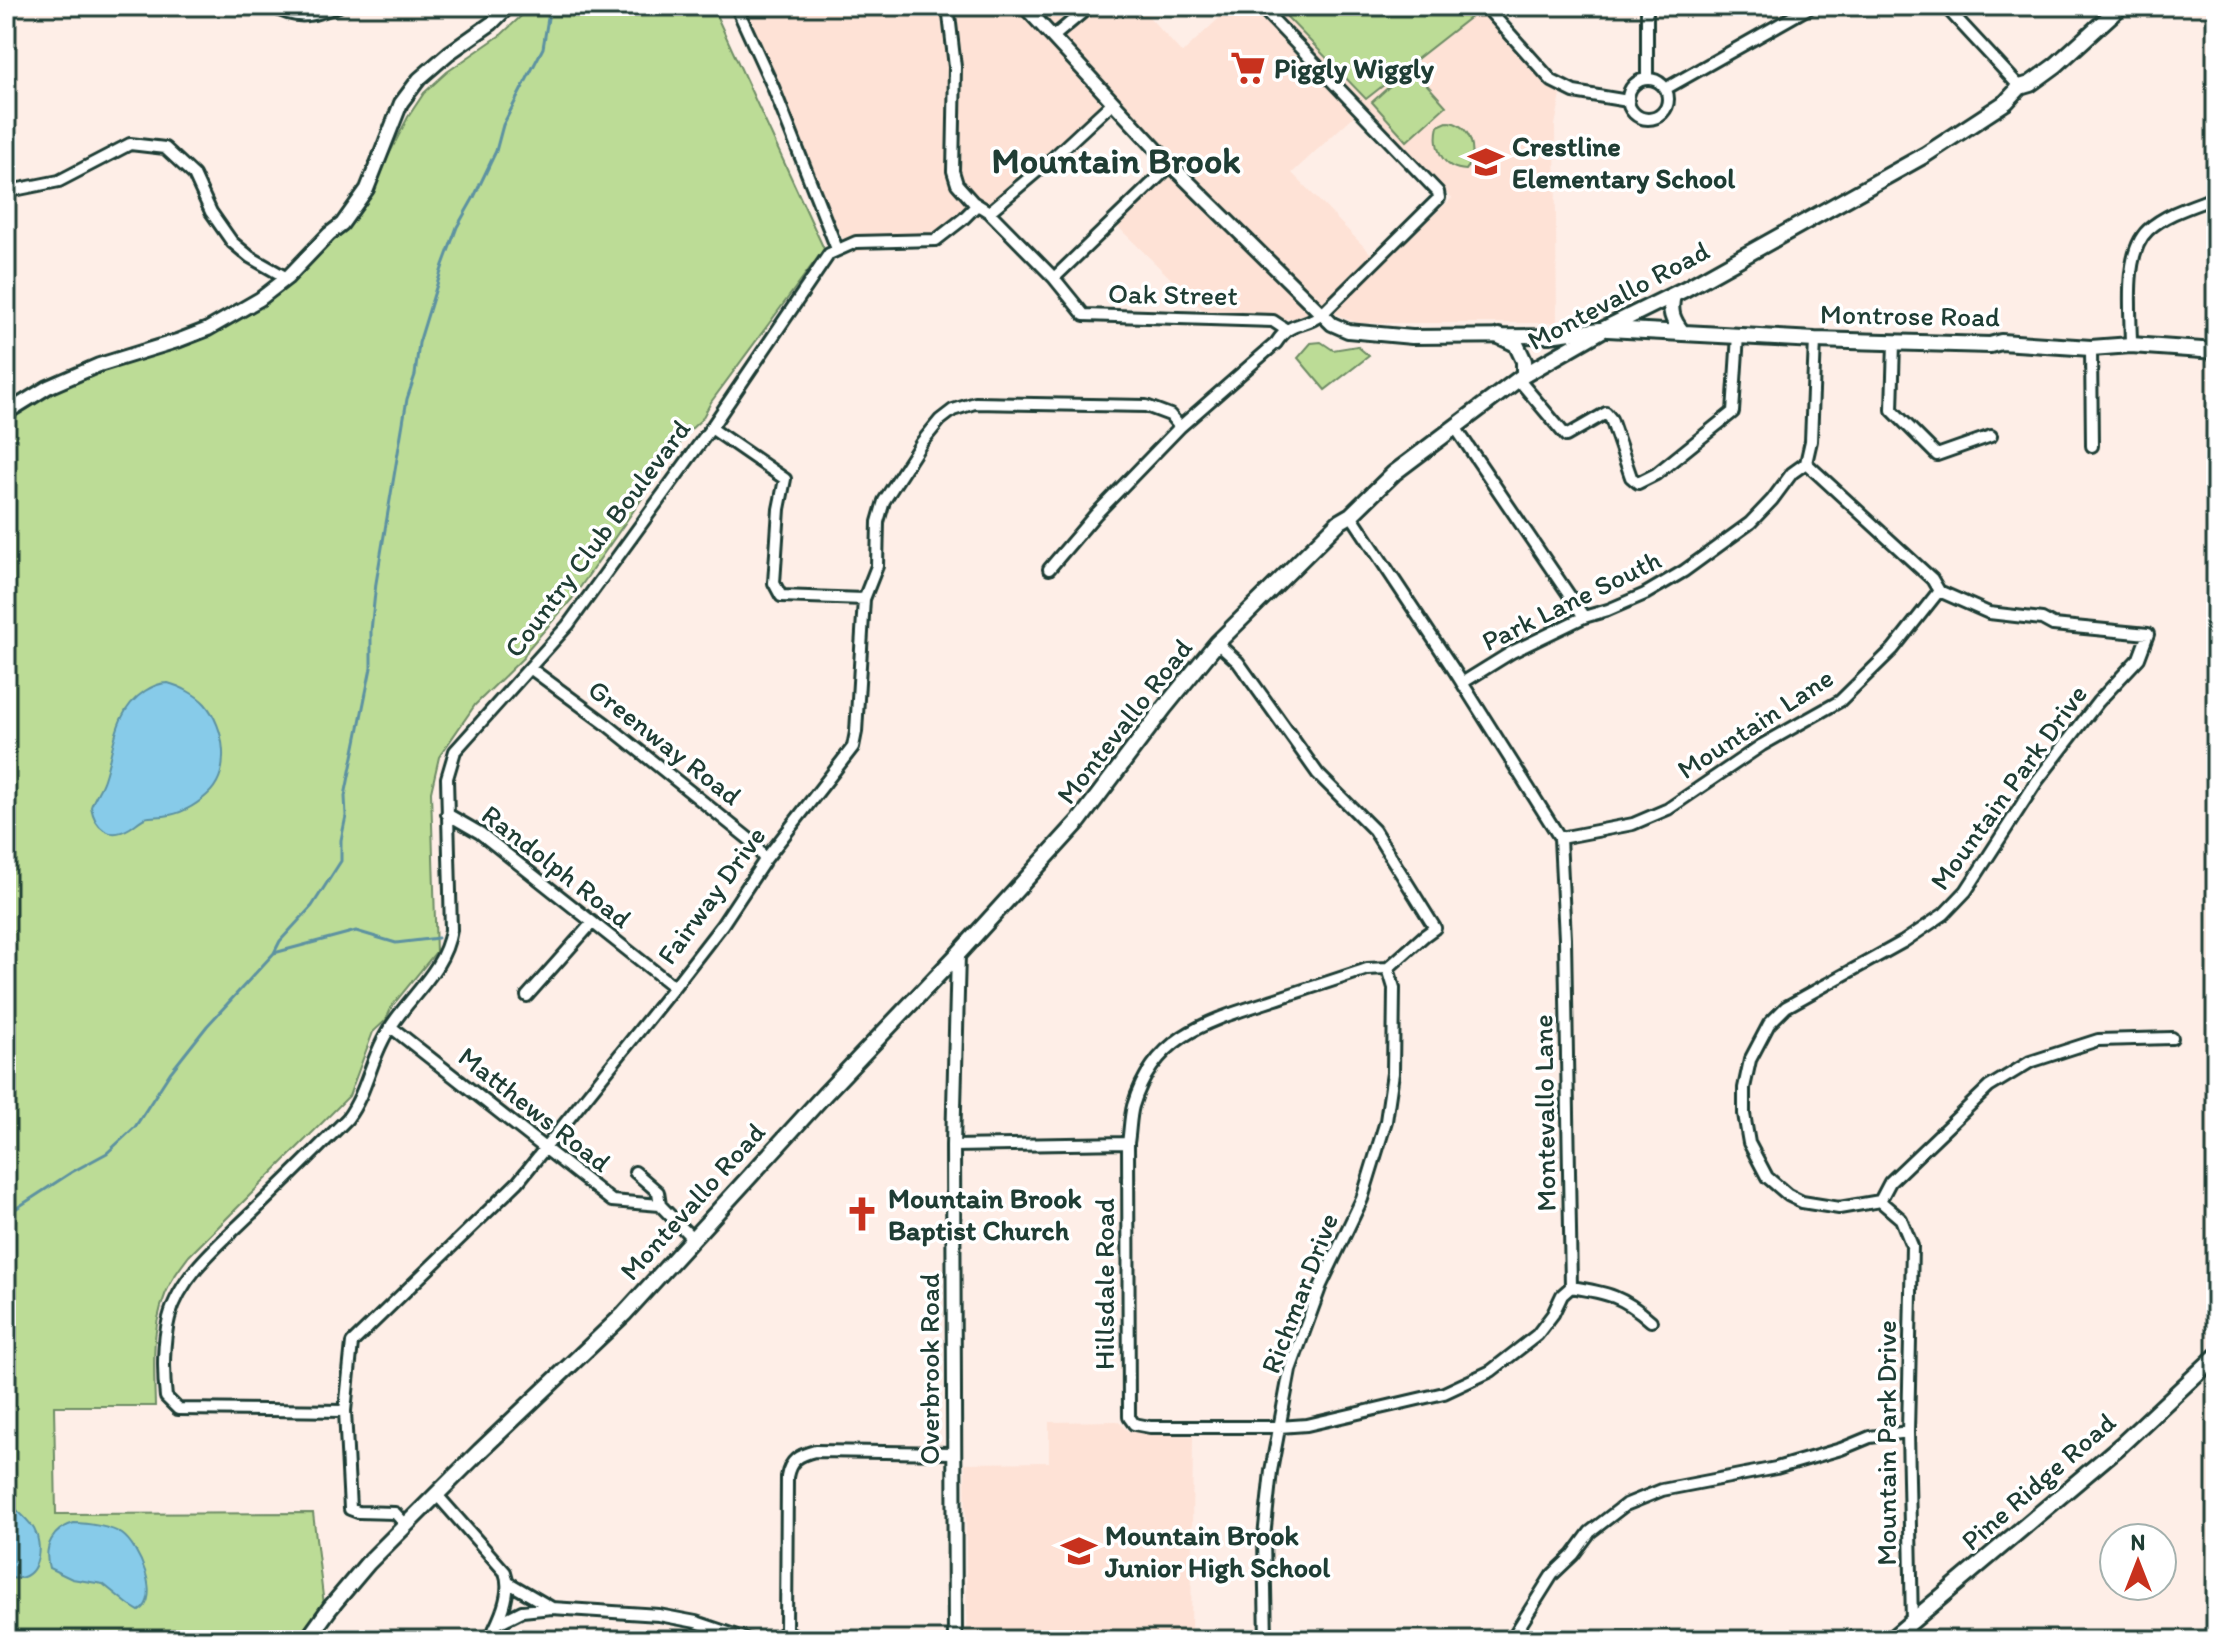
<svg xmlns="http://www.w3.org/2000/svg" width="2222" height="1646" font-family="Itim,sans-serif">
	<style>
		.built { fill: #fee2d6 }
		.green { fill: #bcdc96; stroke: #6e8c65; stroke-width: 2 }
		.water { fill: #87cbe9; stroke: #5d92a1; stroke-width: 2 }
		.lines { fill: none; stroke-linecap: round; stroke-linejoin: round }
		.stream { stroke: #5d92a1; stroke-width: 3 }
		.minor-casing { stroke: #1f3d34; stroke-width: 16 }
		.tertiary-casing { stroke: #1f3d34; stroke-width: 18 }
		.secondary-casing { stroke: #1f3d34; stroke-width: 20 }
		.minor { stroke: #fff; stroke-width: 10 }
		.tertiary { stroke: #fff; stroke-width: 12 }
		.secondary { stroke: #fff; stroke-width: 14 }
		.labels { text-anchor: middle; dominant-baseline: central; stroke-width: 7; stroke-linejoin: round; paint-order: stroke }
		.poi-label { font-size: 28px; font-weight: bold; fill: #1f3d34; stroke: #fff; text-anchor: start }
		.street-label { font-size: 28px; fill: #1f3d34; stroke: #fff }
		.district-label { font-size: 36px; font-weight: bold; fill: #1f3d34; stroke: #fff }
	</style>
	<rect width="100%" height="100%" fill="#feeee7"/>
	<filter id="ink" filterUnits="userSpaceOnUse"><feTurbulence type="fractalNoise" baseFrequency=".0125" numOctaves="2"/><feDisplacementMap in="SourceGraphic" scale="16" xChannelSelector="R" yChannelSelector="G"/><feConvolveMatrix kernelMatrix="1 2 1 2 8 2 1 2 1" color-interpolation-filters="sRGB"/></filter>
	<g filter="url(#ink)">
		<path class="built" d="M737,6h402l43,47 50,-47h21l103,108 -64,59 85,87 -55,54 -49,7 -61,-2 -99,-97 59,-56 -60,-63 -123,109 -53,28 -87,13z
			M1266,6h210l85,89 -6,30 2,198h-197l-14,-4 -12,-6 19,-22 99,-93z
			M1118,1421l10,10 65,5 -2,204h-224l-2,-177 84,-1v-40z"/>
		<path class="green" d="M532,6h180l112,243 -113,153 -9,17 -13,12 -117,168 -44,50 -4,8 -49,48 -36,52 -8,35 5,160 -44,54 -6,14 -13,12 -24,64 -160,160c-6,8 -13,17 -18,26 -21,39 -17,81 -16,124h-101l2,108 257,-1 11,92 -28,35h-290v-1222l44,-28 212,-87 108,-111 38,-75 16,-24 23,-21 55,-38z
			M1299,6h166l8,9 -107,84 -79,-82z
			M1411,67l35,39 -39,35 -35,-39z
			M1447,122c23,0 33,31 19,48 -24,-1 -33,-23 -28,-44z
			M1321,342l12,8 24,-4 12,10 -44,34 -27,-32 13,-15z"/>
		<path class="water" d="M168,683c12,3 29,12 37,21 20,23 27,69 2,91 -12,11 -27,19 -43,21 -6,1 -13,0 -19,2 -5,2 -10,7 -15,10 -21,13 -35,0 -39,-21 3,-10 10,-18 13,-28 11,-32 9,-67 41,-88 8,-5 14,-8 23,-8z
			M6,1501c10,8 21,17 28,28 9,15 6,46 -15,49 -2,1 -11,0 -13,-1z
			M74,1523c13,0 38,4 48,11 17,12 40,65 17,77l-10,-6 -26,-21 -31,-5 -23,-11c-6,-22 4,-39 25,-45z"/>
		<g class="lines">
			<path class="stream" d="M274,953l82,-22 40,12 42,-5
				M6,1215l66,-43 35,-19 28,-26 35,-54 37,-47 67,-73 6,-12 32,-35 29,-45v-21l5,-24 -1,-20 26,-128v-37l5,-48 31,-184 8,-24 4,-32 24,-78 14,-38 17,-30 22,-46 7,-26 40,-77 7,-42"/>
			<g class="minor-casing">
				<path id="minor" d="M272,6c26,15 40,10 67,0
					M736,6l37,81 64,162
					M948,6l7,61 -2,104 4,13 16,18 16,10 65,66 30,37 189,6 12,8
					M1485,6l67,75 22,11 54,9
					M1647,6v73
					M1945,6l75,81
					M1053,37l37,-31
					M1628 99a20 20 0 1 1 40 0a20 20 0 1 1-40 0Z
					M1665,89l147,-83
					M6,189l8,1 45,-9 71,-37 35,4 29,27 17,37 21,30 18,15 37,21
					M989,212l65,-55 58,-54
					M1054,278l117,-113
					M1894,342l-2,68 45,45 54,-19
					M2131,345c0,-32 -8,-92 17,-115 19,-17 45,-24 68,-33
					M2091,348l1,98
					M1518,379l48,57 40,-23 5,6 20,58 7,6 18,-9 77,-62 5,-77
					M1455,427l129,190
					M711,428l74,51 -6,30 -5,74 7,13 83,3
					M1806,463l126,116 7,12 50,22 53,6 11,6 95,9 -9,24 -41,44 -61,79 -71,110 -22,23 -41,28 -117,65 -17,17 -19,36 -6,28v26l5,29 18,34 21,18 14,7 37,6 41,-7 21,18 11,27 -4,186 4,191
					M1806,463l5,-22 4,-101
					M1049,569l46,-54 85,-88 96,-84c16,-24 26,-14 46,-29l117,-116 -1,-6 -178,-186
					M1217,643l21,19 80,112 56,56 61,98 -11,8 -36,32 -21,1c-35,12 -70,23 -106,35 -59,19 -108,35 -128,102 -3,11 -3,25 -5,37l1,274 5,7 16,3h129l28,-2 137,-32 47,-22 46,-36 16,-21 9,-19 9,-8 -6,-348 -5,-101 -106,-168 -103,-155
					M530,668l76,56 148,119 11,17
					M1462,683l50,-31 72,-35 24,-7 37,-16 39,-23 66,-48 22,-23 20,-27 14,-10
					M447,814l33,19 194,154
					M1560,838l73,-14 35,-15 94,-64 78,-44 53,-52 46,-58
					M527,996l65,-73
					M391,1027l221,174 48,4 32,33
					M953,1146l175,-3
					M635,1172l23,20 2,13
					M1880,1201l10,-19 99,-95 41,-25 68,-22 74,-2
					M1571,1287c37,6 52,9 80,34
					M345,1411l-167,-2 -12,-12c-3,-24 -3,-55 3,-79 12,-46 58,-80 91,-113 29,-28 58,-57 87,-86 18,-24 22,-52 36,-79 19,-39 61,-65 68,-110l-4,-152 8,-27 113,-126 143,-197 118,-174 27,-12 80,-2 27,-21 14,-14
					M437,1495l68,77c8,21 -6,49 -16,68
					M405,1524l-10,-11 -37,-1 -8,-3 -5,-98 7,-68 166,-161 156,-195 48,-62 43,-65 88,-113 3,-15 8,-133 13,-33 1,-44 6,-21 38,-59 18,-22 13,-10 22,-7 171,3 24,9 10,12
					M509,1583l43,25 107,7 37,7 53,18
					M498,1623l24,-12 30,-3
					M786,1630l15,10
					M775,1640l11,-10 1,-153c3,-17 12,-22 28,-26l138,2
					M1266,1640l-2,-103 7,-66 19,-101 31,-85 41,-86 24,-78 7,-48 1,-85 -6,-20
					M1511,1640l41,-65 21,-20 17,-23 35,-27 37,-15 114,-22 65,-19 29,-12 38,-5"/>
			</g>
			<g class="tertiary-casing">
				<path id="tertiary" d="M1024,6l147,159 161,159 16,7 64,6 137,-1 51,-7
					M6,413l42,-26 51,-22 78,-24 31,-12 52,-30 27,-21 42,-44 13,-10 25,-35 34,-86 18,-24 30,-26 43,-30 17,-17
					M955,1640l-2,-494 5,-192"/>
			</g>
			<g class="secondary-casing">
				<path id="secondary" d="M1673,295c-4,16 -1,25 9,37
					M1608,329l207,11 175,5 11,-3 90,6 40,-3 85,6
					M1499,336l17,8 8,17v14
					M307,1640l23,-32 38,-45 112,-112 144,-137 200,-219 134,-141 121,-133 85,-113 53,-65 122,-121 12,-7 43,-42 130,-98 80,-46 81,-40 240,-134 81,-53 14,-15 10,-3 26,-19 65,-59
					M1890,1640l231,-195 95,-89"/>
			</g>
			<use href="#minor" class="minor"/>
			<use href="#tertiary" class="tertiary"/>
			<use href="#secondary" class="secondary"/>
		</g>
	</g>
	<defs>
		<g id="supermarket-bare" transform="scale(2.76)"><path d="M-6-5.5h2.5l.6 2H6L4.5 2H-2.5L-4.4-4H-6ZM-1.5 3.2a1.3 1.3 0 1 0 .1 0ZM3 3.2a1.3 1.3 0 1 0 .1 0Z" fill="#c8321e" stroke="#fff" stroke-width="2.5" paint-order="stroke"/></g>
		<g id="school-bare" transform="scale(2.76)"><path d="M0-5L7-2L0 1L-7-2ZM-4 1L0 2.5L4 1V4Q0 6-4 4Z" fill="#c8321e" stroke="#fff" stroke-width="2.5" paint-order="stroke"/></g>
		<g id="church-bare" transform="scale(2.76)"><path d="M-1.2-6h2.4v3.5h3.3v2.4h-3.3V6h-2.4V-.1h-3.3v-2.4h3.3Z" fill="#c8321e" stroke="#fff" stroke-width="2.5" paint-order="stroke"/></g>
	</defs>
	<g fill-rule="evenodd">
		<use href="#supermarket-bare" x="1248" y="68"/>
		<use href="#school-bare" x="1486" y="162"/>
		<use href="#church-bare" x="862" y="1214"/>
		<use href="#school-bare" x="1079" y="1551"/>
	</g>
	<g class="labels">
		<g class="poi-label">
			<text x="1274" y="68">Piggly Wiggly</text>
			<text x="1512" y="146">Crestline<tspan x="1512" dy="32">Elementary School</tspan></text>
			<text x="888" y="1198">Mountain Brook<tspan x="888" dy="32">Baptist Church</tspan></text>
			<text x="1105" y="1535">Mountain Brook<tspan x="1105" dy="32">Junior High School</tspan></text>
		</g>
		<g class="street-label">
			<text transform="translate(1173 294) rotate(1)">Oak Street</text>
			<text transform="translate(1618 295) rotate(-28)">Montevallo Road</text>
			<text transform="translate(1910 315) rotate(1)">Montrose Road</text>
			<text transform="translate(597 538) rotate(-53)">Country Club Boulevard</text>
			<text transform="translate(1571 600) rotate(-26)">Park Lane South</text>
			<text transform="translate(1124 721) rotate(-52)">Montevallo Road</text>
			<text transform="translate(1755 723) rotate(-33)">Mountain Lane</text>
			<text transform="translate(665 742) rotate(38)">Greenway Road</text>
			<text transform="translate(2008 787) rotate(-54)">Mountain Park Drive</text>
			<text transform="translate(557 866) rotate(38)">Randolph Road</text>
			<text transform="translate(711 895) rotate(-54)">Fairway Drive</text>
			<text transform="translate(535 1109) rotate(38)">Matthews Road</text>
			<text transform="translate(1544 1113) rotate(-91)">Montevallo Lane</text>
			<text transform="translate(692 1201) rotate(-48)">Montevallo Road</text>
			<text transform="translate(1104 1284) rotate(-90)">Hillsdale Road</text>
			<text transform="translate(1299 1293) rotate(-69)">Richmar Drive</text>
			<text transform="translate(929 1369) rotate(-90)">Overbrook Road</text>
			<text transform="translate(1886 1443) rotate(-90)">Mountain Park Drive</text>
			<text transform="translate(2038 1481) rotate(-41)">Pine Ridge Road</text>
		</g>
		<g class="district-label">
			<text x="1116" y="160">Mountain Brook</text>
		</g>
	</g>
	<rect width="2222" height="1646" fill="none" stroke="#fff" stroke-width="32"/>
	<rect x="16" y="16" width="2190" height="1614" fill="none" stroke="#1f3d34" stroke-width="3" filter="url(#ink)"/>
	<g transform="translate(2138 1562)"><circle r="38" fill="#ffffff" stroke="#a5b1ae" stroke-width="2"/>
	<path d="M0-6L14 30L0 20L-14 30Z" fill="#c8321e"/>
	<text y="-12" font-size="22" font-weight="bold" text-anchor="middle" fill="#1f3d34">N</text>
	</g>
</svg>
